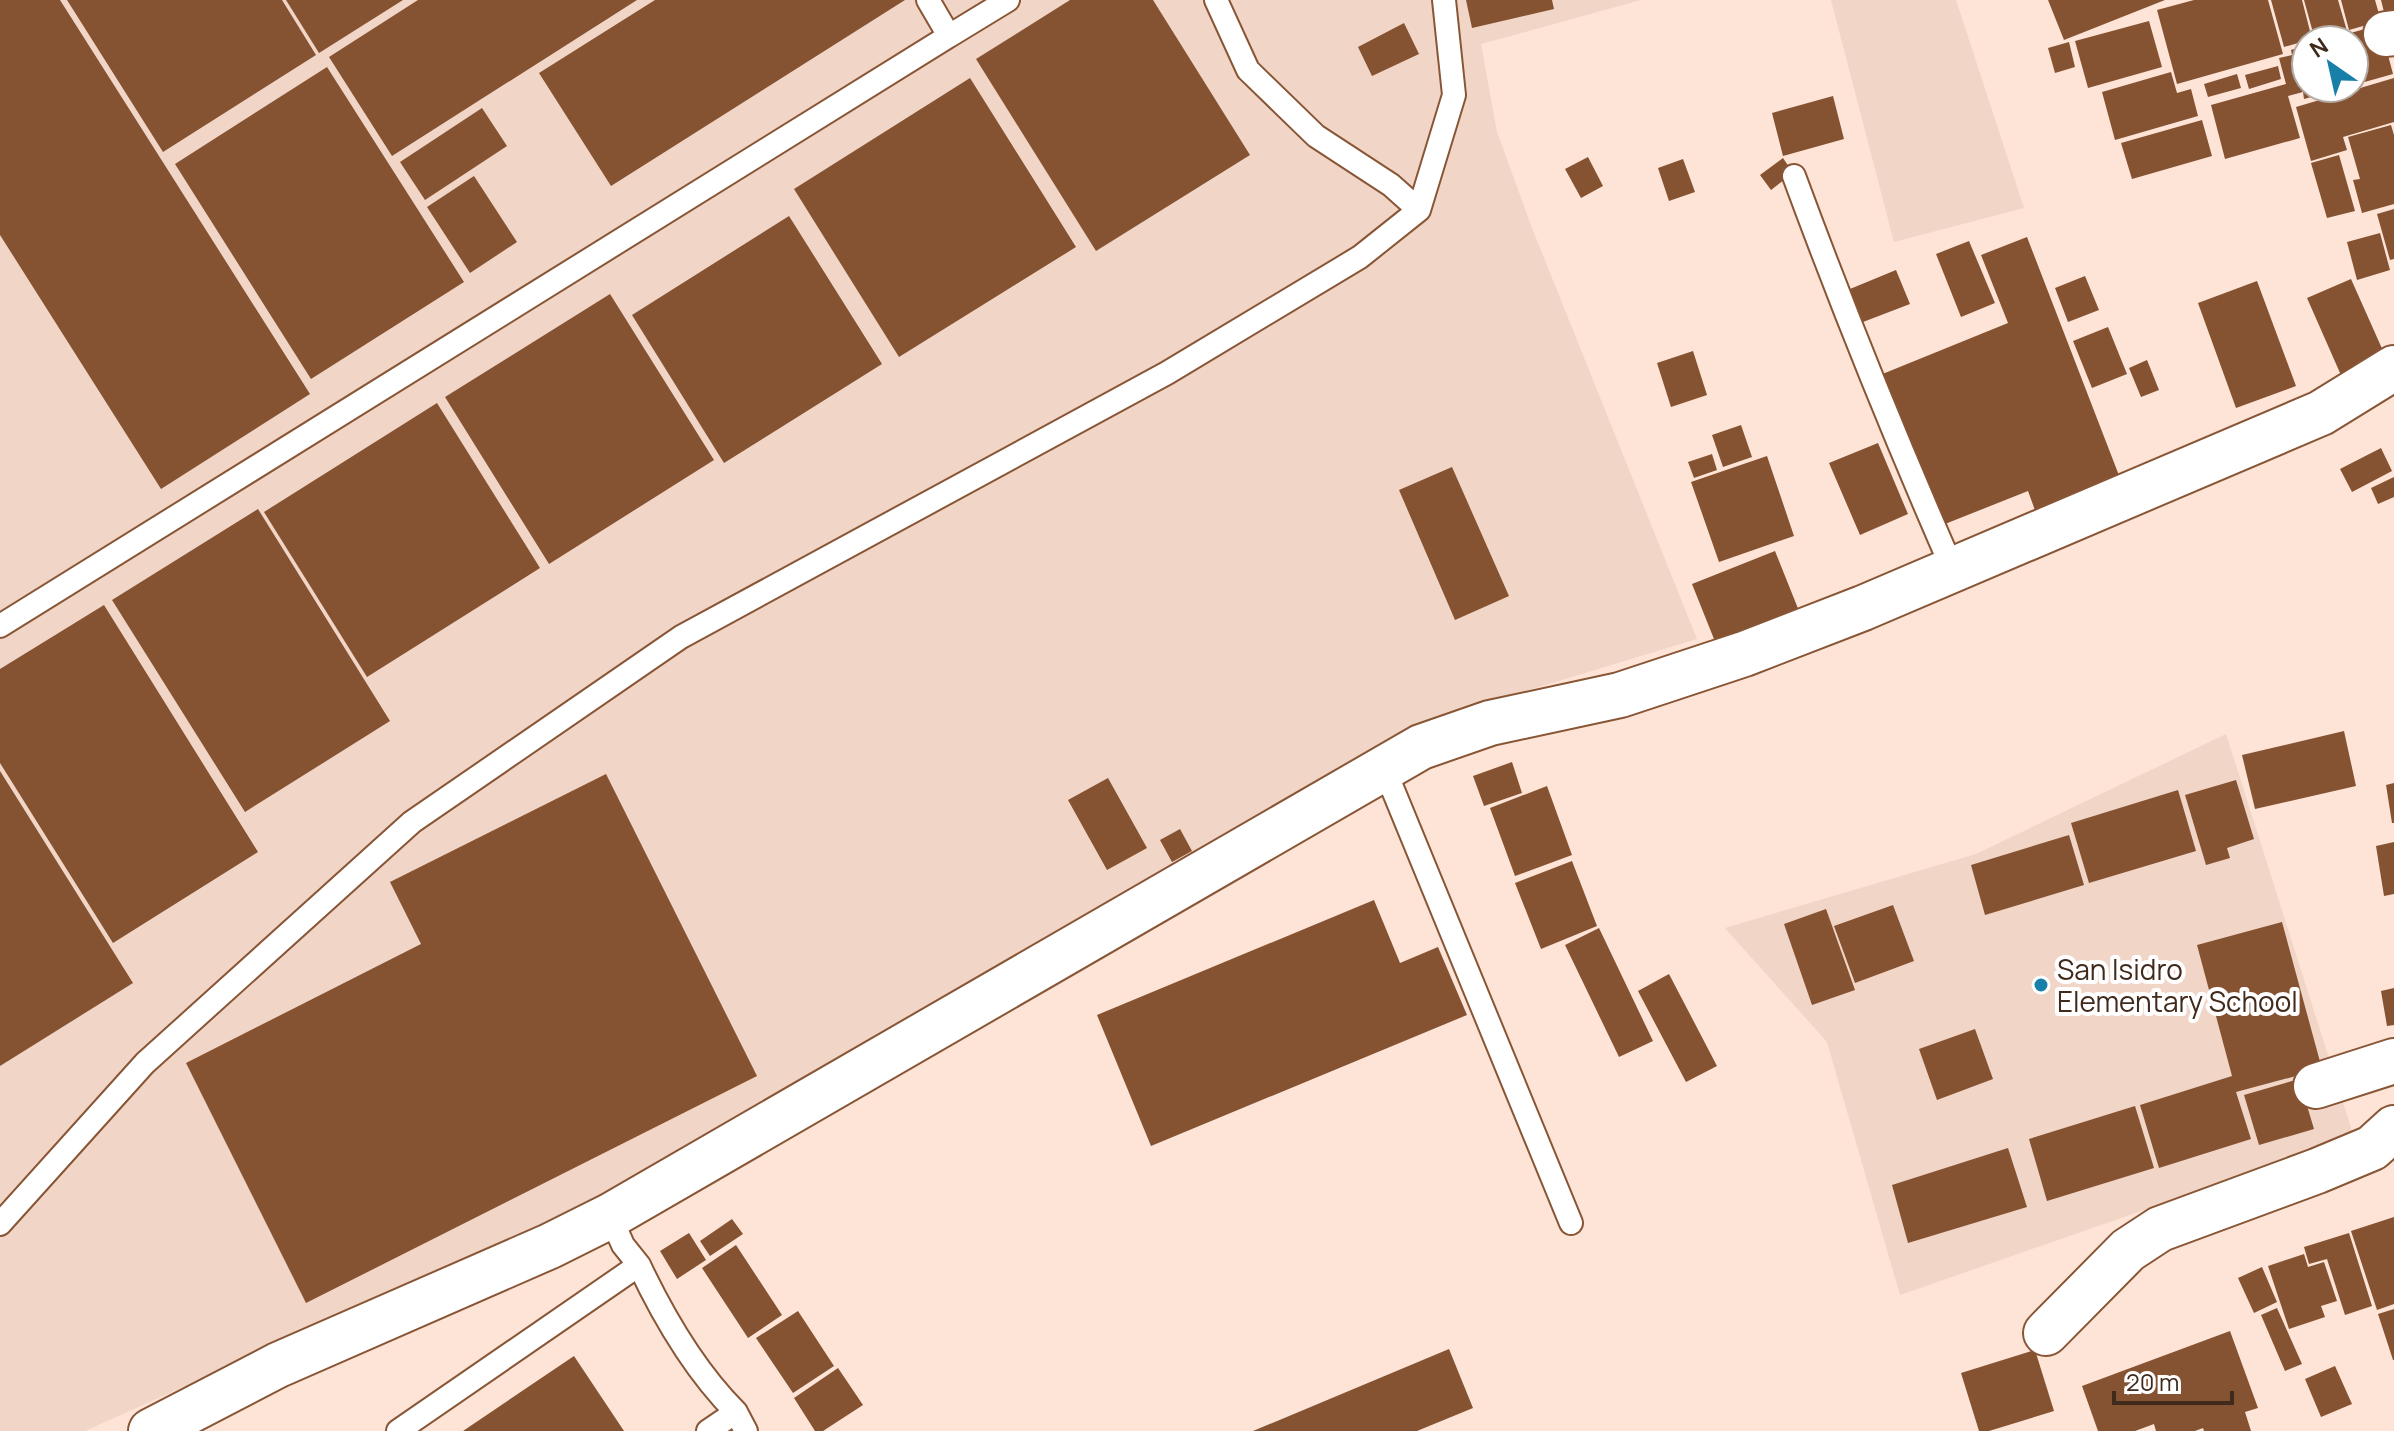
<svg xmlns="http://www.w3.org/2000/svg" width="2394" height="1431" font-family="Manrope,sans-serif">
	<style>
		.built { fill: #f1d5c6 }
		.building { fill: #855232 }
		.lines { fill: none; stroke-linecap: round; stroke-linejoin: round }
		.lane-casing { stroke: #885535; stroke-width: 26 }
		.street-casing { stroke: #885535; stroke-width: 48 }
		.lane { stroke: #fff; stroke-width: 22 }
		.street { stroke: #fff; stroke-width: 44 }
		.poi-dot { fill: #187fa9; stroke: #fff; stroke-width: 3 }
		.labels { text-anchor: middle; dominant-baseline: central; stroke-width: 8; stroke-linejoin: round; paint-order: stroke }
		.poi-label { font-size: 28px; fill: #402a1c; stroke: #fff; text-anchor: start }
	</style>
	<rect width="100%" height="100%" fill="#fde4d6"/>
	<path class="built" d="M0,0h1641l-160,44 16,88 35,96 165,411 -284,86 -763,448 -124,60 -441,198h-85z
		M1831,0h125l68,208 -130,34z
		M2226,734l128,403 -454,158 -73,-253 -102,-114 251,-74z"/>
	<path class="building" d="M0,0h60l250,394 -149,95 -161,-254z
		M67,0h215l34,55 -153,97z
		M286,0h117l-84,53z
		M418,0h219l-245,156 -63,-99z
		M655,0h250l-294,186 -72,-113z
		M1070,0h83l97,155 -154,96 -120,-192z
		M1466,0h86l2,9 -82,19z
		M2048,0h117l-101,40z
		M2194,0h74l15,54 -106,30 -20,-74z
		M2271,0h31l10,39 -28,8z
		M2304,0h34l9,31 -32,9z
		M2341,0h34l6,21 -32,9z
		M2381,0h13v26l-6,2z
		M2149,21l13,46 -74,21 -13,-47z
		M1404,23l15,31 -47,22 -14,-29z
		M2380,25l13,49 -39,11v-45l-26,-1z
		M2069,42l6,25 -20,6 -7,-25z
		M2306,45v43l35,1 -37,10 -1,-7 -15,4 12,42 -75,21 -14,-54 75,-21 -7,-26 13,-3 -1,-5z
		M2278,66l3,13 -32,10 -4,-14z
		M327,67l137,215 -153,97 -136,-215z
		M2171,72l6,21 14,-4 7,27 -83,24 -13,-48z
		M2237,74l4,14 -33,9 -4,-13z
		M970,78l106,169 -177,110 -105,-168z
		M2394,78v44l-51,15 4,13 -36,11 -15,-54z
		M1833,96l11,43 -61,17 -11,-43z
		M482,108l25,38 -82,54 -25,-38z
		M2202,120l10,36 -80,23 -11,-36z
		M2391,125l3,10v69l-32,9 -9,-33 7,-1 -12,-42z
		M2339,155l16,56 -28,7 -16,-55z
		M1588,157l15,29 -22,12 -16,-29z
		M1783,158l10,15 -22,17 -11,-15z
		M1683,159l12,33 -26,9 -11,-33z
		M474,176l43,66 -47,31 -43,-66z
		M2394,209v50l-4,1 -13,-46z
		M789,216l93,148 -158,99 -92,-148z
		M2380,233l10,37 -33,10 -10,-38z
		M2027,237l98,254 -84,36 -13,-36 -88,35 -60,-151 128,-52 -27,-68z
		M1969,241l26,62 -34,14 -25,-63z
		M1896,270l14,34 -47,18 -13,-33z
		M2085,276l14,34 -31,12 -13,-34z
		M2351,279l37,83 -44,20 -37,-84z
		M2257,281l39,105 -60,22 -38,-105z
		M610,294l104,166 -165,104 -104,-167z
		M2108,327l19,47 -35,14 -19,-47z
		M1693,351l14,44 -36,12 -14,-44z
		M2147,360l12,30 -18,7 -12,-29z
		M437,403l103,165 -173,109 -103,-165z
		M1741,425l11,32 -29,10 -11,-32z
		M1878,443l30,71 -48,21 -31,-72z
		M2381,448l11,23 -40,21 -12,-23z
		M1712,454l5,16 -23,8 -6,-16z
		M1767,456l27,80 -75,26 -28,-80z
		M1452,467l57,129 -54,24 -56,-130z
		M2394,477v20l-16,7 -7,-16z
		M258,509l132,212 -145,91 -133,-212z
		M1775,551l26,65 -83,33 -26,-65z
		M104,605l154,247 -145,91 -113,-180v-94z
		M2344,731l12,55 -101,23 -13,-54z
		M1512,762l10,31 -38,13 -11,-30z
		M0,771l133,212 -133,83z
		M606,774l151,302 -451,227 -120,-240 235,-119 -31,-62z
		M1108,778l39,70 -40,22 -39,-70z
		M2236,780l18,59 -27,9 3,10 -24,7 -21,-70z
		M2394,783v40h-2l-6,-38z
		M1547,786l25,69 -57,21 -25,-68z
		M2178,790l18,61 -107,32 -18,-60z
		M1180,829l12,22 -20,11 -12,-22z
		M2069,835l15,50 -99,30 -14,-50z
		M2394,842v52l-10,2 -8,-50z
		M1572,861l25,65 -56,23 -26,-66z
		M1374,900l26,63 38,-16 29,68 -316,131 -54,-131z
		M1893,905l21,56 -59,22 -21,-57z
		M1826,909l29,81 -43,15 -28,-81z
		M2282,922l40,147 -86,23 15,47 -92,29 -19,-63 92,-29 -35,-131z
		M1599,928l54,113 -34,16 -54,-112z
		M1669,974l48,92 -31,16 -48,-91z
		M2394,988v37l-7,1 -6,-35z
		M1975,1029l18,50 -56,21 -18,-51z
		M2299,1079l15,50 -55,16 -15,-50z
		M2135,1106l19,62 -107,33 -18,-62z
		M2008,1148l19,59 -119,36 -16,-58z
		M2394,1217v87l-17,6 -26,-79z
		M732,1219l11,15 -33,22 -10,-15z
		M689,1233l17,27 -29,19 -17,-28z
		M2349,1233l23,73 -27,9 -18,-56 -18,5 -5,-17z
		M736,1245l46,70 -34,23 -46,-70z
		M2304,1254l4,13 16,-5 13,39 -16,5 4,11 -36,12 -21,-63z
		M2262,1267l15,35 -23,11 -16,-35z
		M2277,1308l25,56 -17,7 -24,-56z
		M2394,1309v51h-1l-15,-46z
		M798,1311l36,55 -41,27 -37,-55z
		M2230,1331l28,77 -13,4 6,19h-47l-1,-3 -8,3h-39l-2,-7 -19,7h-37l-16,-45z
		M1449,1349l24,59 -56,23h-164z
		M2035,1350l19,61 -65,20h-10l-18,-58z
		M574,1356l50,75h-161z
		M2335,1366l17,38 -31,13 -16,-38z
		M838,1368l25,37 -40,26h-8l-21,-33z"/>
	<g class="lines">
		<g class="lane-casing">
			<path id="lane" d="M1216,0l32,70 68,66 75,49 28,25
				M949,36l59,-36
				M1794,176c49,133 102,264 159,394
				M0,626l949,-590 -21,-36
				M1384,768l187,455
				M610,1216l13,29 16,20
				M0,1224l145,-161 267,-241 269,-185 486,-264 193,-116 59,-47 35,-115 -10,-95
				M736,1412l10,19
				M398,1431l241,-166c25,53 55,105 97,147l-28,19"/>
		</g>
		<g class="street-casing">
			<path id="street" d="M2386,34l8,-1
				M2316,1086l78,-25
				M2046,1333l82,-83 32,-21 157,-58 55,-23 22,-20
				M151,1431l127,-66 272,-119 60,-30 811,-469 69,-24 130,-28 124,-41 119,-46 458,-195 73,-45"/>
		</g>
		<use href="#lane" class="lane"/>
		<use href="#street" class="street"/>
	</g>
	<circle class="poi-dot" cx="2041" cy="985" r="8"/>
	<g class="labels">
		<g class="poi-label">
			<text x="2057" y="969">San Isidro<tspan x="2057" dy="32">Elementary School</tspan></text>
		</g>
	</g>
	<g transform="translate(2330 64) rotate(326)"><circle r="38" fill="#ffffff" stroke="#b3aaa4" stroke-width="2"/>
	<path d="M0-6L14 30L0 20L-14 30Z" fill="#187fa9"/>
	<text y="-12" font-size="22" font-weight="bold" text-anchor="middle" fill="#402a1c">N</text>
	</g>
	<path d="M2114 1391v12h118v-12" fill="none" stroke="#402a1c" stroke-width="4"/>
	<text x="2126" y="1391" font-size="24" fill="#402a1c" stroke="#ffffff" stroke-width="6" paint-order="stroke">20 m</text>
</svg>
